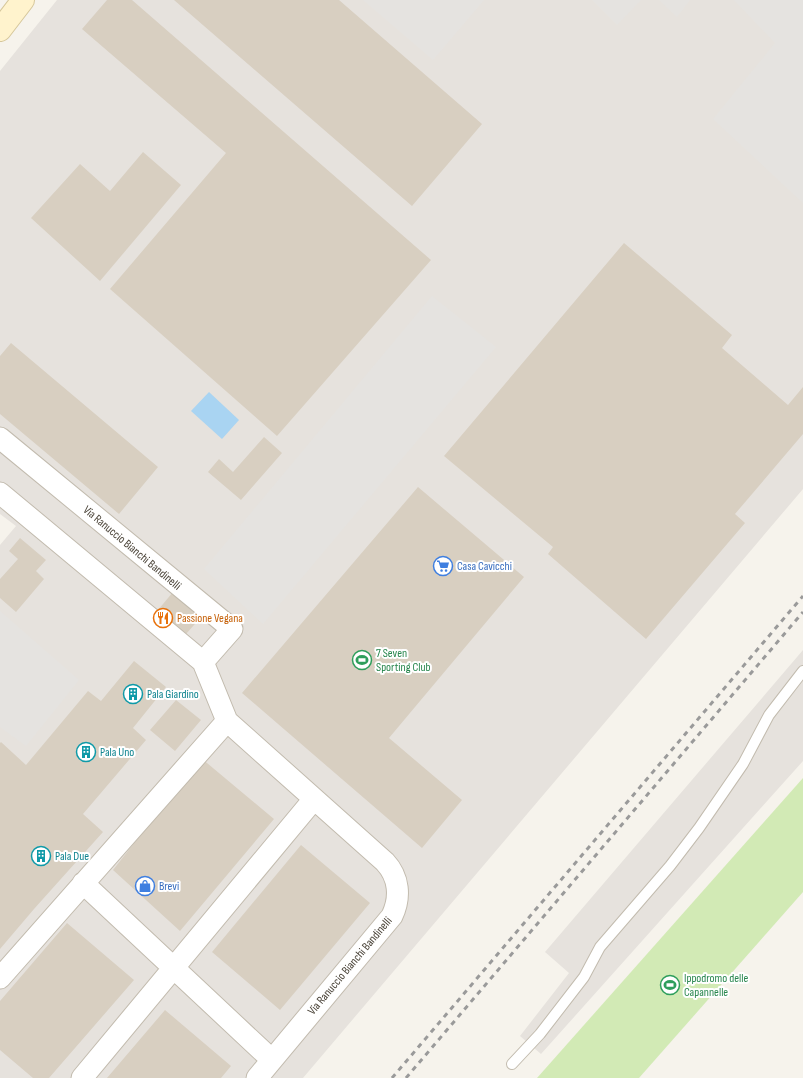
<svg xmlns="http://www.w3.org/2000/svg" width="803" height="1078" font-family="'Sofia Sans Condensed',sans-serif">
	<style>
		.industrial { fill: #e6e2dd }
		.green { fill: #d2eab5 }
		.parking { fill: #e5e3e0 }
		.water { fill: #a9d4f2 }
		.building { fill: #d8cfc1 }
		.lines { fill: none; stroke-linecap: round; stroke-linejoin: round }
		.lane-casing { stroke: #c2bbae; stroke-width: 12 }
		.street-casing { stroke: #c2bbae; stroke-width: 23 }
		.secondary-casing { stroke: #d6c79b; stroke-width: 24 }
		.lane { stroke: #fff; stroke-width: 10 }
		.street { stroke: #fff; stroke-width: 21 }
		.secondary { stroke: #fff3cd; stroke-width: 22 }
		.rail { stroke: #9a9a9a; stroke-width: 3; stroke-dasharray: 5 5; stroke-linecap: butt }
		.labels { text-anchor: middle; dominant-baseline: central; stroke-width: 4; stroke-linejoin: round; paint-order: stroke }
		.street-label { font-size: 12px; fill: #4b4439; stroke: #fff }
		.shop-label { font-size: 12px; fill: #366cbe; stroke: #fff; text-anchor: start }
		.food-label { font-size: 12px; fill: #c56008; stroke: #fff; text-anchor: start }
		.leisure-label { font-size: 12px; fill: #27864d; stroke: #fff; text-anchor: start }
		.culture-label { font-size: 12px; fill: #0d838f; stroke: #fff; text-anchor: start }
	</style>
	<rect width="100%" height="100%" fill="#f6f3ec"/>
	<path class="industrial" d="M57,0h746v489l-500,589h-303v-533l16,-19 -16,-12v-443z
		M803,650v111l-262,293 -21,-18 49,-63 -24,-21z"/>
	<path class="green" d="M803,778v114l-164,186h-102z"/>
	<path class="parking" d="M363,0h121l-51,60z
		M592,0h49l-24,25z
		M659,0h31l-13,17z
		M734,0h69v203l-90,-84 62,-76z
		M432,296l64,51 -233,277 -59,-55z
		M0,611l79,69 -53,66 -26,-19z"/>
	<path class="water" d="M209,392l30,28 -17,19 -31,-28z"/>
	<path class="building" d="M107,0h25l299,260 -154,176 -167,-147 116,-136 -144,-124z
		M174,0h165l143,124 -70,82z
		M143,152l38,33 -81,96 -69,-63 49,-54 30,27z
		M624,243l108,92 -10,13 66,57 15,-18v47l-68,80 10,9 -99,116 -98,-85 5,-7 -109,-91z
		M11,343l147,124 -39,47 -119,-100v-58z
		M264,437l18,16 -41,47 -33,-28 11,-13 14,13z
		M418,487l106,90 -135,161 73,62 -40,48 -180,-155z
		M20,538l26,22 -10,11 8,8 -28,33 -16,-14v-19l18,-20 -9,-8z
		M173,592l29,24 -16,18 -28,-24z
		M134,661l32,26 -33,41 13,12 -63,74 20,18 -69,77 -34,40v-206l1,-1 25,23 62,-74 13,10z
		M176,700l25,20 -26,31 -25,-21z
		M201,758l73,61 -94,112 -67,-61z
		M301,845l69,58 -90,107 -68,-58z
		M67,923l67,57 -85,98h-16l-33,-28v-49z
		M165,1010l66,56 -10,12h-114z"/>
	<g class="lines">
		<g class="lane-casing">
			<path id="lane" d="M512,1064l28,-30 44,-57 16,-30 70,-81 29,-38 44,-64 26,-49 34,-44"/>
		</g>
		<g class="street-casing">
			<path id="street" d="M0,438l232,191 -29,33
				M0,493l203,169 24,59 158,141c14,15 16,35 7,54l-135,162
				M83,883l189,177
				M0,978l227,-257
				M82,1078l232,-279"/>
		</g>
		<g class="secondary-casing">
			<path id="secondary" d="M0,30l23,-30"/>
		</g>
		<use href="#lane" class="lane"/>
		<use href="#street" class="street"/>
		<use href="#secondary" class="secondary"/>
		<path class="rail" d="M392,1078l411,-482
			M406,1078l397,-466"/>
	</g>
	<defs>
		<g id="supermarket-ring" transform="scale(1)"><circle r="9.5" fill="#fff" stroke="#3f7fe0" stroke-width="1.5"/><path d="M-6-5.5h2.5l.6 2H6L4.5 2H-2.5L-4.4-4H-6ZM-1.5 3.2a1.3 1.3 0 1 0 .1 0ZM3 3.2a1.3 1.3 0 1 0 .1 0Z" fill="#3f7fe0"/></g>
		<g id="restaurant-ring" transform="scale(1)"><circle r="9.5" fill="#fff" stroke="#e8710a" stroke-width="1.5"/><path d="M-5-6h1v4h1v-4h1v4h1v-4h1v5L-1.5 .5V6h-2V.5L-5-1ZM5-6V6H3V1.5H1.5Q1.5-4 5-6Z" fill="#e8710a"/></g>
		<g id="stadium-ring" transform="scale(1)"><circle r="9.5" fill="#fff" stroke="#2e9e5b" stroke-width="1.5"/><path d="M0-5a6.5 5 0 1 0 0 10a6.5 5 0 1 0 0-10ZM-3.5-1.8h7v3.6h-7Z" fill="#2e9e5b"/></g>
		<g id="building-ring" transform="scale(1)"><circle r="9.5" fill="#fff" stroke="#0f9aa8" stroke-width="1.5"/><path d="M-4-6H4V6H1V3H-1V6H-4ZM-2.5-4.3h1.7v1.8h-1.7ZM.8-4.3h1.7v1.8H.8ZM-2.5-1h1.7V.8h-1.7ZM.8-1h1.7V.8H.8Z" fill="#0f9aa8"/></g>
		<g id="shop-ring" transform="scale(1)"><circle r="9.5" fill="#fff" stroke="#3f7fe0" stroke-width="1.5"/><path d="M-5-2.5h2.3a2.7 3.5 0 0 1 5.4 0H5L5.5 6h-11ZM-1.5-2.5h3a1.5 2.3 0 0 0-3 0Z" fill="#3f7fe0"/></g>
	</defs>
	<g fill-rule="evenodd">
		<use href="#supermarket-ring" x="443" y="566"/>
		<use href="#restaurant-ring" x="163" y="618"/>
		<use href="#stadium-ring" x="362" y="660"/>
		<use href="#building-ring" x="133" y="694"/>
		<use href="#building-ring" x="86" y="752"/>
		<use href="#building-ring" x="41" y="856"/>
		<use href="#shop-ring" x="145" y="886"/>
		<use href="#stadium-ring" x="670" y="985"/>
	</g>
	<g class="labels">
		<g class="street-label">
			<text transform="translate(132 548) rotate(40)">Via Ranuccio Bianchi Bandinelli</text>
			<text transform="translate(350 966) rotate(-50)">Via Ranuccio Bianchi Bandinelli</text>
		</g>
		<g class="shop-label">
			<text x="457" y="566">Casa Cavicchi</text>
			<text x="159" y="886">Brevi</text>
		</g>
		<g class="food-label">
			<text x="177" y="618">Passione Vegana</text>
		</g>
		<g class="leisure-label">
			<text x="376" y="653">7 Seven<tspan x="376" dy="14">Sporting Club</tspan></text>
			<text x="684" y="978">Ippodromo delle<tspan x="684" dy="14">Capannelle</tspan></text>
		</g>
		<g class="culture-label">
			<text x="147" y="694">Pala Giardino</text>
			<text x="100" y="752">Pala Uno</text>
			<text x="55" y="856">Pala Due</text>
		</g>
	</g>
</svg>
